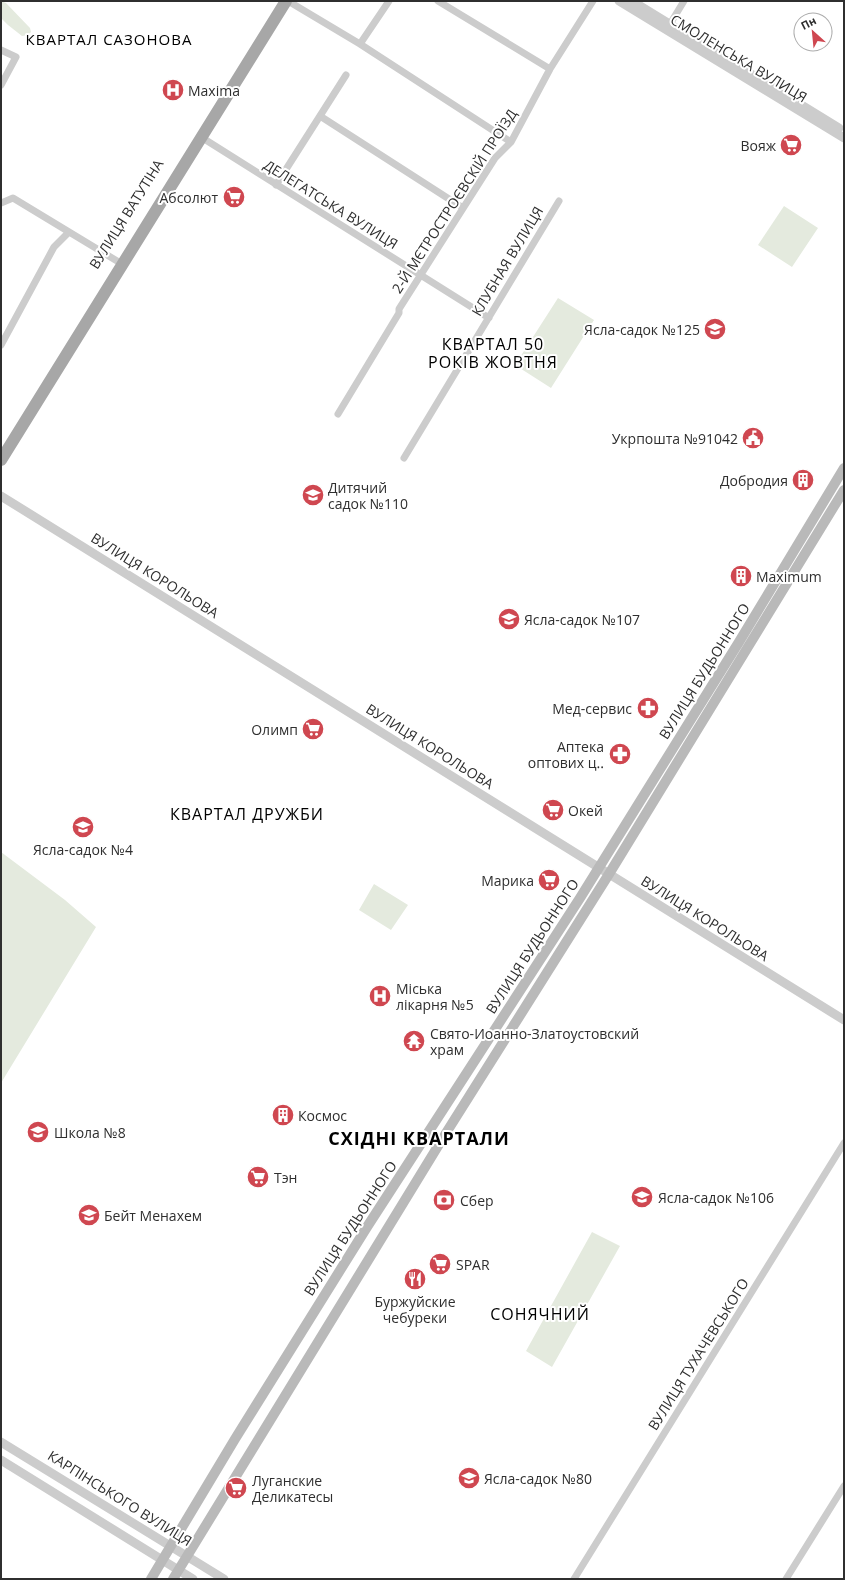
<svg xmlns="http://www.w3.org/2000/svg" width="845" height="1580" font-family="'Open Sans',sans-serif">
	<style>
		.green { fill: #e4eade }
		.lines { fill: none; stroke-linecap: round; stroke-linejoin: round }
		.minor { stroke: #ccc; stroke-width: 7 }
		.tertiary { stroke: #ccc; stroke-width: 9 }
		.secondary { stroke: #b9b9b9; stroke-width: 10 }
		.primary { stroke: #a7a7a7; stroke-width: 12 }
		.labels { text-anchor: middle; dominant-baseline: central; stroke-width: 4; stroke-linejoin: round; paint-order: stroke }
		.street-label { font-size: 14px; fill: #2f2f2f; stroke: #fff }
		.poi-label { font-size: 14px; fill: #2f2f2f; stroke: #fff; text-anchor: start }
		.neighbourhood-label { font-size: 15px; letter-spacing: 1px; fill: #000; stroke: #fff }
		.quarter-label { font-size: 16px; letter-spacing: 1px; fill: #000; stroke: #fff }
		.district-label { font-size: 18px; font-weight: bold; letter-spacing: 1px; fill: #000; stroke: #fff }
	</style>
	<rect width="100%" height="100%" fill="#fff"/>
	<path class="green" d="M1,1l5,2 24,25 1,4 -3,3 -6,1 -14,-11 -7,-7z
		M784,206l34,22 -26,39 -34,-22z
		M558,298l36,22 -43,68 -36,-23z
		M1,852l64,48 31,27 -95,156z
		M374,884l34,21 -17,25 -32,-20z
		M592,1232l28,14 -68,121 -26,-16z"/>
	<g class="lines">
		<path class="minor" d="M288,1l72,43 151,98
			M438,1l112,68
			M670,24l14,-23
			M360,44l29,-43
			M1,50l15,7 -15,28
			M320,116l143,92
			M201,137l288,181
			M276,185l70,-110
			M1,203l12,-5 109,66
			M1,345l53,-98 15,-15
			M338,414l61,-101v-4l96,-151 16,-16 39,-73 43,-68
			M404,458l155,-257
			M574,1579l270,-436
			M786,1579l58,-93"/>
		<path class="tertiary" d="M619,1l225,137
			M632,1l207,127
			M1,496l843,524
			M1,1442l223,137
			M1,1460l192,119"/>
		<path class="secondary" d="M151,1579l84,-140 132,-212 213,-329 159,-256 105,-174
			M173,1579l273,-446 163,-259 235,-384"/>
		<path class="primary" d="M1,460l285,-459"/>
	</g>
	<defs>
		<g id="hospital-disc" transform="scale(1.15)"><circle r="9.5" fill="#cf4750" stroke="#fff"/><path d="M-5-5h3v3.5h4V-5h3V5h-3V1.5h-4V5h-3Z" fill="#fff"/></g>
		<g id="supermarket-disc" transform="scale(1.15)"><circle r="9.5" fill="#cf4750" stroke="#fff"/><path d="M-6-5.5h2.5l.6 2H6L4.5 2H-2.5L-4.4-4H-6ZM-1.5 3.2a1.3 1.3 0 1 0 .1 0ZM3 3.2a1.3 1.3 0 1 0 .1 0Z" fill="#fff"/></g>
		<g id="school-disc" transform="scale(1.15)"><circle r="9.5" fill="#cf4750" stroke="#fff"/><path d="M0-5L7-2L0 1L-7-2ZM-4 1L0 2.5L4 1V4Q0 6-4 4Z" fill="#fff"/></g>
		<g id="civic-disc" transform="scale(1.15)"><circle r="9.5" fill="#cf4750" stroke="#fff"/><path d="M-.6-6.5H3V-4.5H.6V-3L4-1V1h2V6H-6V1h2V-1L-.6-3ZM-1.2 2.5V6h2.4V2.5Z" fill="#fff"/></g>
		<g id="building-disc" transform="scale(1.15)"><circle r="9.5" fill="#cf4750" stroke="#fff"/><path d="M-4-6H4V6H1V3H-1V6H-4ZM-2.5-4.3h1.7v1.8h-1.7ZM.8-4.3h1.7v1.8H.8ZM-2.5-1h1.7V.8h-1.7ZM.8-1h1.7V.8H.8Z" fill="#fff"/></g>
		<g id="pharmacy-disc" transform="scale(1.15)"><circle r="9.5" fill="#cf4750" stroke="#fff"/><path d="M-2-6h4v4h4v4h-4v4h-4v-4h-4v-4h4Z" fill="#fff"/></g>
		<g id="temple-disc" transform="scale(1.15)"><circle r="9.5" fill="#cf4750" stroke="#fff"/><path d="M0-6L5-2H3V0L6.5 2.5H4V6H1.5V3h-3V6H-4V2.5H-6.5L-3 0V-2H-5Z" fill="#fff"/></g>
		<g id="bank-disc" transform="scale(1.15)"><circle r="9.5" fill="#cf4750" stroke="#fff"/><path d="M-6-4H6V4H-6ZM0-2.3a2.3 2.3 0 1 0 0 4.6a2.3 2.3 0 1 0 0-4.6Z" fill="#fff"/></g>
		<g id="restaurant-disc" transform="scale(1.15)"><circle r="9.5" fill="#cf4750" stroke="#fff"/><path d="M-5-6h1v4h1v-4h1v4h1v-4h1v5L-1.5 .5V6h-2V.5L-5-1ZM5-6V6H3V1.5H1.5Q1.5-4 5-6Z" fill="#fff"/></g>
	</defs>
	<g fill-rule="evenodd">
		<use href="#hospital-disc" x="173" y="90"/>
		<use href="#supermarket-disc" x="791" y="145"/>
		<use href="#supermarket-disc" x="234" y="197"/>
		<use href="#school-disc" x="715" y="329"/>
		<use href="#civic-disc" x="753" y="438"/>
		<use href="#building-disc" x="803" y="480"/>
		<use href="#school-disc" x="313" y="495"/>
		<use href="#building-disc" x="741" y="576"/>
		<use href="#school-disc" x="509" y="619"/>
		<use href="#pharmacy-disc" x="648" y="708"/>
		<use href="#supermarket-disc" x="313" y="729"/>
		<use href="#pharmacy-disc" x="620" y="754"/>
		<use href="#supermarket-disc" x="553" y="810"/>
		<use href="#school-disc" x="83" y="827"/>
		<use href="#supermarket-disc" x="549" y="880"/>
		<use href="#hospital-disc" x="380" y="996"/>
		<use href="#temple-disc" x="414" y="1041"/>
		<use href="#building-disc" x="283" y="1115"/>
		<use href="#school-disc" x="38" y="1132"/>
		<use href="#supermarket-disc" x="258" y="1177"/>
		<use href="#school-disc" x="642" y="1197"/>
		<use href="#bank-disc" x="444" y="1200"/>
		<use href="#school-disc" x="89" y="1215"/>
		<use href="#supermarket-disc" x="440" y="1264"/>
		<use href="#restaurant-disc" x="415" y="1279"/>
		<use href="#school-disc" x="469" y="1478"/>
		<use href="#supermarket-disc" x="236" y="1488"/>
	</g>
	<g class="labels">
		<g class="street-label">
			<text transform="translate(739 58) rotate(31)">СМОЛЕНСЬКА ВУЛИЦЯ</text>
			<text transform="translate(454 201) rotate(-57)">2-Й МЄТРОСТРОЄВСКІЙ ПРОЇЗД</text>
			<text transform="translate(331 204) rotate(32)">ДЕЛЕГАТСЬКА ВУЛИЦЯ</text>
			<text transform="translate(126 214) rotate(-58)">ВУЛИЦЯ ВАТУТІНА</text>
			<text transform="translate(507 261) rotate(-59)">КЛУБНАЯ ВУЛИЦЯ</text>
			<text transform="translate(155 575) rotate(32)">ВУЛИЦЯ КОРОЛЬОВА</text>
			<text transform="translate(704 671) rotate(-58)">ВУЛИЦЯ БУДЬОННОГО</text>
			<text transform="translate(430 746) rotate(32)">ВУЛИЦЯ КОРОЛЬОВА</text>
			<text transform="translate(705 918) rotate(32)">ВУЛИЦЯ КОРОЛЬОВА</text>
			<text transform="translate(532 946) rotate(-57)">ВУЛИЦЯ БУДЬОННОГО</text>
			<text transform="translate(350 1228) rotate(-57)">ВУЛИЦЯ БУДЬОННОГО</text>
			<text transform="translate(698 1354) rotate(-58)">ВУЛИЦЯ ТУХАЧЕВСЬКОГО</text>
			<text transform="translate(120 1498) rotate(32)">КАРПІНСЬКОГО ВУЛИЦЯ</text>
		</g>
		<g class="poi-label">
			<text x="188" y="90">Maxima</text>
			<text x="776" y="145" text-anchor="end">Вояж</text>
			<text x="218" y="197" text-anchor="end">Абсолют</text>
			<text x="700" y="329" text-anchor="end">Ясла-садок №125</text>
			<text x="738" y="438" text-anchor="end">Укрпошта №91042</text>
			<text x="788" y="480" text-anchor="end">Добродия</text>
			<text x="328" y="487">Дитячий<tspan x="328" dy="16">садок №110</tspan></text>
			<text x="756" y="576">Maximum</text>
			<text x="524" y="619">Ясла-садок №107</text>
			<text x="632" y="708" text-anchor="end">Мед-сервис</text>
			<text x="298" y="729" text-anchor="end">Олимп</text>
			<text x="604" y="746" text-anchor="end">Аптека<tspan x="604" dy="16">оптових ц‥</tspan></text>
			<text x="568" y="810">Окей</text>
			<text x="83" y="849" text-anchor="middle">Ясла-садок №4</text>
			<text x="534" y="880" text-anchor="end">Марика</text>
			<text x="396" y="988">Міська<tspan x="396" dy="16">лікарня №5</tspan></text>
			<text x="430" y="1033">Свято-Иоанно-Златоустовский<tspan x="430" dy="16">храм</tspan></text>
			<text x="298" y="1115">Космос</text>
			<text x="54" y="1132">Школа №8</text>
			<text x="274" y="1177">Тэн</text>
			<text x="658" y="1197">Ясла-садок №106</text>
			<text x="460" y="1200">Сбер</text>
			<text x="104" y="1215">Бейт Менахем</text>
			<text x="456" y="1264">SPAR</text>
			<text x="415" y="1301" text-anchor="middle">Буржуйские<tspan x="415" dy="16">чебуреки</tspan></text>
			<text x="484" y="1478">Ясла-садок №80</text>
			<text x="252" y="1480">Луганские<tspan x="252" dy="16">Деликатесы</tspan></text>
		</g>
		<g class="neighbourhood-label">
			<text x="109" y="39">КВАРТАЛ САЗОНОВА</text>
		</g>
		<g class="quarter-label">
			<text x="493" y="344">КВАРТАЛ 50<tspan x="493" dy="18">РОКІВ ЖОВТНЯ</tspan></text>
			<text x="247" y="814">КВАРТАЛ ДРУЖБИ</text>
			<text x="540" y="1314">СОНЯЧНИЙ</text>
		</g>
		<g class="district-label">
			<text x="419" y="1138">СХІДНІ КВАРТАЛИ</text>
		</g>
	</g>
	<rect width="845" height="1580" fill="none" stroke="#2f2f2f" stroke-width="4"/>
	<g transform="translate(813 32) rotate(333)"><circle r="19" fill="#ffffff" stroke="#acacac"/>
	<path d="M0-3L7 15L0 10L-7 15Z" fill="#cf4750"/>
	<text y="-6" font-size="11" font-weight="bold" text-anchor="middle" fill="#2f2f2f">Пн</text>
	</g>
</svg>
